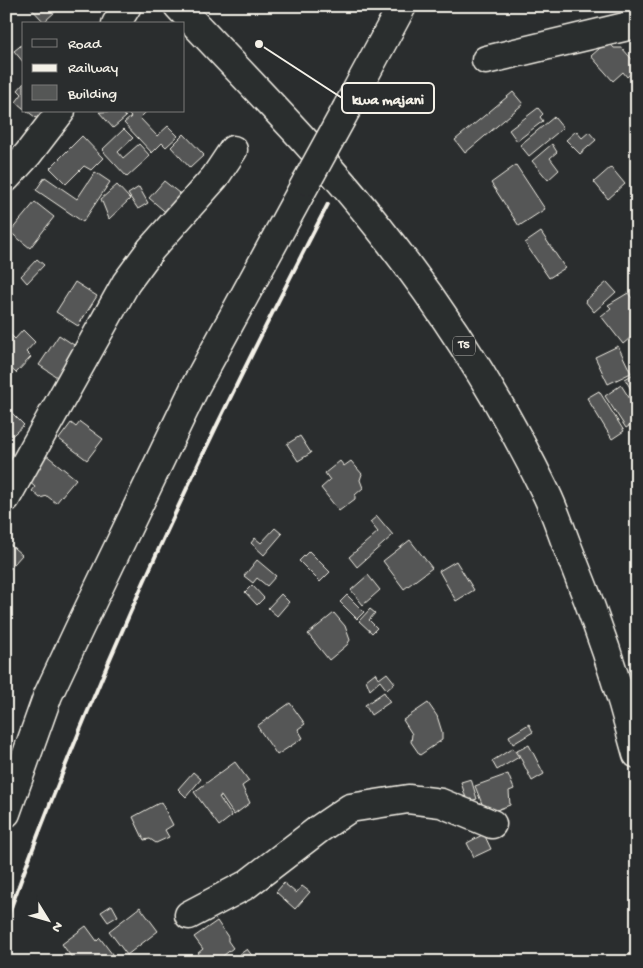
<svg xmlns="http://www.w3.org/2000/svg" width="643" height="968" font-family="'Gochi Hand',sans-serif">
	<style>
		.building { fill: #555756; stroke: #f4f1e8 }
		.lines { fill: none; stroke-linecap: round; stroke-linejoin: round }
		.minor-casing { stroke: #f4f1e8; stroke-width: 31 }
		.highway-casing { stroke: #f4f1e8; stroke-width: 31 }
		.minor { stroke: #2a2d2e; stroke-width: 28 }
		.highway { stroke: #2a2d2e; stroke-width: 28 }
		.rail { stroke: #f4f1e8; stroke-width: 4 }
		.minor-bridge-casing { stroke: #f4f1e8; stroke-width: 31; stroke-linecap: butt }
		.minor-bridge { stroke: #2a2d2e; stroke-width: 28 }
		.labels { text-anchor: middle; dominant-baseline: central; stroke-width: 4; stroke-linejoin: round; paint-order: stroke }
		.shield { fill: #2a2d2e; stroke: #b7b6b0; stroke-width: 1 }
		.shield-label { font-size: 12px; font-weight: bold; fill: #f4f1e8 }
		.leader { fill: none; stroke: #f4f1e8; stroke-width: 2 }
		.callout-dot { fill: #f4f1e8; stroke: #2a2d2e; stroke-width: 2 }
		.callout { fill: #2a2d2e; stroke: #f4f1e8; stroke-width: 2 }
		.callout-label { font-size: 15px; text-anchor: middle; font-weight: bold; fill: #f4f1e8 }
	</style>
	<rect width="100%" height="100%" fill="#2a2d2e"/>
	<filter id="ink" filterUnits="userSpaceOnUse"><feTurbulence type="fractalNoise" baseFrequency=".02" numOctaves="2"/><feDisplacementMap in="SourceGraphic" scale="10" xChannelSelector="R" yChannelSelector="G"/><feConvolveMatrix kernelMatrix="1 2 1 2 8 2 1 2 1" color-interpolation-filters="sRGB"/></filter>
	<g filter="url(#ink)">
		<path class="building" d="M29,6h22l5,5 -12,11z
			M608,41l6,7h8l15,17v3l-10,9 -4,-5 -10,9 -22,-25z
			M24,43v20l-10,-12z
			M24,83v26l-8,-7 6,-8 -4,-4z
			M513,92l10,12 -58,49 -10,-13z
			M538,108l5,6 -3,3 3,4 -26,20 -8,-11z
			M27,111h25l-13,9z
			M121,111l5,6 -13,11 -14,-16z
			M126,111h21l-7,7 17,18 11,-10 10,10 -12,11 -4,-4 -10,10 -28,-30 7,-6z
			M554,117l9,11 -34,28 -9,-11z
			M124,129l9,9 -15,14 5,6 16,-14 11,12 -23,21 -25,-27z
			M576,131l6,7 7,-6 7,8 -16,14 -14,-14z
			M184,134l20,21 -14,13 -19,-21z
			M82,136l21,22 -12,12 -7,-4 -18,18 -16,-16z
			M552,144l5,8 -7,6 9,12 -11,10 -16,-19z
			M516,165l29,44 -26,17 -28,-43z
			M611,167l14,17 -17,15 -14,-17z
			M95,172l15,10 -27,40 -47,-32 9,-13 32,22z
			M164,181l20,16 -15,18 -20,-17z
			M117,185l13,14 -21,20 -8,-20z
			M139,187l9,16 -10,6 -10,-15z
			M35,202l19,15 -24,31 -20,-16z
			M541,232l24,36 -16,10 -24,-35z
			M37,259l7,6 -17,18 -6,-7z
			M75,282l22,14 -19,30 -22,-14z
			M607,282l9,10 -22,20 -9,-11z
			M628,293l9,11v28l-14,12 -22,-28 10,-8 -3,-3z
			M23,330l12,12 -9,10 5,5 -15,16 -10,-9v-26l4,-4 5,5z
			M59,335l21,14 -20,30 -21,-14z
			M618,346l13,27 -23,11 -13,-27z
			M637,372v16l-5,3 -7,-12z
			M621,385l16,25v11l-11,7 -21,-32z
			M599,391l25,40 -12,8 -25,-41z
			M6,407l18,18 -18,16z
			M80,422l23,17 -16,21 -28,-21 12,-16 5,4z
			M300,436l11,17 -13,8 -11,-17z
			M45,454l31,25 -20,24 -9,-7 -7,2 -8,-7 3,-4 -7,-6z
			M340,461l4,5 7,-5 11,13 -2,6 3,8 -8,7v4l-16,12 -18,-23 9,-8 -5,-7z
			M377,516l16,19 -36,32 -8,-10 29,-25 -8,-10z
			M275,528l7,6 -18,21 -13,-12 4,-5 6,5z
			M410,540l22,28 -28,21 -21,-28z
			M6,541l16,14 -16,18z
			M309,551l21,21 -10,10 -21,-21z
			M257,560l19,16 -9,10 -10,-8 -4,5 -9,-7z
			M456,561l18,29 -18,11 -17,-30z
			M368,575l12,15 -17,15 -12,-15z
			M252,585l12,13 -7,7 -12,-13z
			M281,594l8,8 -12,14 -9,-8z
			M347,595l17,17 -7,7 -17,-17z
			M370,609l5,4 -6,7 8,8 -5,5 -13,-12z
			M334,613l11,13 5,14 -3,5 -18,15 -21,-26z
			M375,673l4,6 8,-6 8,10 -8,7 -7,-9 -10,9 -4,-10z
			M384,692l6,10 -19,13 -6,-10z
			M290,703l15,21 -7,5 5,9 -26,17 -20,-29z
			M428,703l9,13 5,16v8l-22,15 -9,-13 1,-8 -9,-14z
			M529,724l4,8 -20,12 -4,-8z
			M529,745l15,29 -12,7 -15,-30z
			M513,748l6,9 -22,13 -5,-9z
			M235,762l14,19 -7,5 8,17 -16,12 -13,-19 -2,1 13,19 -13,10 -25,-34z
			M193,772l8,7 -15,18 -8,-8z
			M508,774l6,15 -5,2 1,14 -24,9 -11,-28z
			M471,779l6,20 -10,3 -6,-20z
			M161,802l12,23 -8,5 4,7 -13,6 -6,-4 -6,1 -11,-23z
			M484,834l7,15 -17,8 -7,-14z
			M284,883l12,10 6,-7 8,6 -15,17 -19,-17z
			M112,905l6,11 -10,6 -7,-10z
			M140,907l18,24 -31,24 -18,-24z
			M217,921l11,16v4l5,7 -10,8 2,3 -4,3h-5l-3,-5 -9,5 -6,-9 5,-4 -9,-12z
			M86,926l11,15 3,-3 18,24h-43l-13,-18z
			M247,949l10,13h-24l-1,-2z"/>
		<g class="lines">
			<g class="minor-casing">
				<path id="minor" d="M116,24l11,-18
					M486,60l151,-36
					M347,108l55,-102
					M6,178l22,-24 33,-43
					M6,498l120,-215 25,-34 64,-72 18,-27
					M6,813l42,-118 31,-66 117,-244 111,-204
					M189,915l57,-30 73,-56 31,-21 58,-9 33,4 51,21"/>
			</g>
			<g class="highway-casing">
				<path id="highway" d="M178,6c68,73 140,144 201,222 65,82 121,170 167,265 9,18 15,38 23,58 27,66 50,134 68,203"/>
			</g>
			<use href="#minor" class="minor"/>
			<use href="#highway" class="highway"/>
			<path class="rail" d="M6,921c89,-247 201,-484 322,-717"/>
			<g class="minor-bridge-casing">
				<path id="minor-bridge" d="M307,181l40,-73"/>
			</g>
			<use href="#minor-bridge" class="minor-bridge"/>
		</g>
	</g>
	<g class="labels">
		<rect class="shield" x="453" y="336.5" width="22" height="19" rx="4"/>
		<g class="shield-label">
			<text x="464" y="346">T5</text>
		</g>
	</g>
	<path class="leader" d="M259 44L342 98"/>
	<circle class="callout-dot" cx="259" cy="44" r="5"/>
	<rect class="callout" x="342" y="83" width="92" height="30" rx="5"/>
	<g class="callout-label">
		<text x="388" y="104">kwa majani</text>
	</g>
	<rect width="643" height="968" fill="none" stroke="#2a2d2e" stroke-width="25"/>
	<rect x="12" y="12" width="618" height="943" fill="none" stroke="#f4f1e8" stroke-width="2" filter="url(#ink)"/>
	<rect x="22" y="22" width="162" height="90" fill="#2a2d2e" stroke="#7b7b78"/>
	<rect x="32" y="39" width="25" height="8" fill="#2a2d2e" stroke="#7b7b78"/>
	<text x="68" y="48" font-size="15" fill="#f4f1e8">Road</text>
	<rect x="32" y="64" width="25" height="8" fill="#f4f1e8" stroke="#7b7b78"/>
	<text x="68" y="72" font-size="15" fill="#f4f1e8">Railway</text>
	<rect x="32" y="85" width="25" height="15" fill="#555756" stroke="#7b7b78"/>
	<text x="68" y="98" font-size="15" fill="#f4f1e8">Building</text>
	<g transform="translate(48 920) rotate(127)" stroke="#2a2d2e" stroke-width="4" paint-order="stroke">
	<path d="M0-4L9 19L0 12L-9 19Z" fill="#f4f1e8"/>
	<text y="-8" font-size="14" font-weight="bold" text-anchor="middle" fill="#f4f1e8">N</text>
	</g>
</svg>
